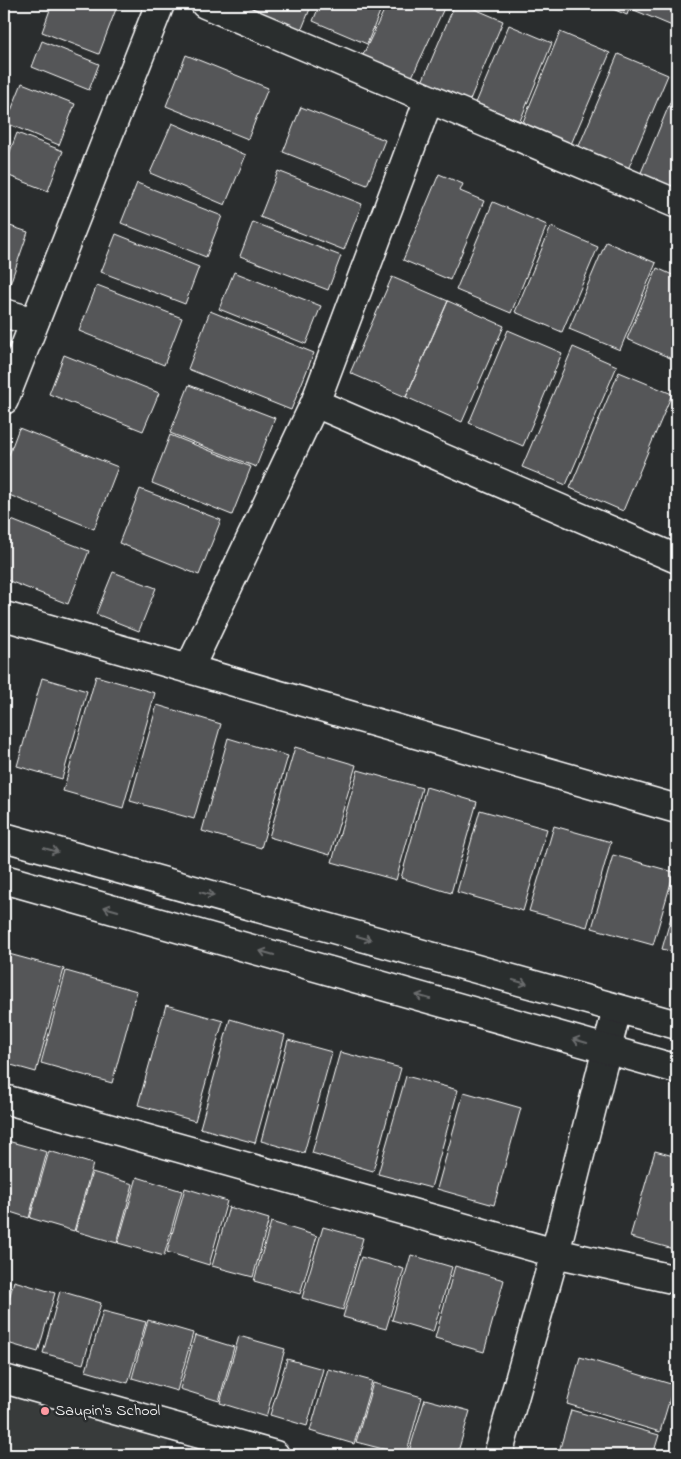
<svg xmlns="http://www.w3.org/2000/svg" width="681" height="1459" font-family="'Indie Flower',sans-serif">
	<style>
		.built { fill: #373a3b }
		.building { fill: #555758; stroke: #fff }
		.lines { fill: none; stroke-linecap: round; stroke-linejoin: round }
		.minor-casing { stroke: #fff; stroke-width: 31 }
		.tertiary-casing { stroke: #fff; stroke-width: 31 }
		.minor { stroke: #2a2d2e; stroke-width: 28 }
		.tertiary { stroke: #2a2d2e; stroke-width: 28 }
		.oneway { stroke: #6a6c6d }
		.poi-dot { fill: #ff9aa2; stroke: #2a2d2e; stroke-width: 2 }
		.labels { text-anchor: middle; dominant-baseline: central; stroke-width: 5; stroke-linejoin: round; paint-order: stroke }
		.poi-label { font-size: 16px; fill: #fff; stroke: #2a2d2e; text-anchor: start }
	</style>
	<rect width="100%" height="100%" fill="#2a2d2e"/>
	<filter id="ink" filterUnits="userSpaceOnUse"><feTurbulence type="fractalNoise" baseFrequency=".02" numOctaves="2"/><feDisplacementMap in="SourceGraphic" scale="10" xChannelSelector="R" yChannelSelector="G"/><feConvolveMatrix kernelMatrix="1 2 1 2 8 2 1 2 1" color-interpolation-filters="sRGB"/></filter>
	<g filter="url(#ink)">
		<path class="built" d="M4,1388l166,46 -5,21h-161z"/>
		<path class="building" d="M52,4h51l13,5 -17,45 -57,-22z
			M255,4h57l-13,32 -49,-21z
			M320,4h63l-16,40 -54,-23z
			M387,4h59l-35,75 -49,-22z
			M455,4h8l40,17 -34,81 -47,-20z
			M601,4h30l-4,11z
			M637,4h40v24l-43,-18z
			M509,25l43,18 -32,78 -44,-18z
			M560,32l50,21 -41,96 -49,-20z
			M42,41l57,23 -10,26 -57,-23z
			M618,54l50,21 -42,99 -50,-21z
			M186,55l82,33 -20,51 -82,-33z
			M22,83l53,21 -16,41 -53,-22z
			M677,86v105l-37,-16z
			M301,107l84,33 -18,45 -84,-33z
			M172,123l74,32 -21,50 -75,-32z
			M17,133l46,18 -15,40 -44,-17v-7z
			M278,171l84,33 -18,46 -84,-33z
			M439,174l24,10 -3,7 24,10 -34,79 -47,-20z
			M137,183l85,33 -16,41 -85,-34z
			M493,202l54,23 -36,88 -55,-23z
			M253,222l88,34 -13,34 -88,-34z
			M4,224l24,8 -18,52 -6,-2z
			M551,227l47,20 -36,85 -47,-20z
			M116,234l83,33 -14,37 -84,-32z
			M606,242l50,21 -36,87 -51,-21z
			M657,268l20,9v84l-50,-22z
			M234,272l87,34 -15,38 -87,-35z
			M392,277l56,24 -42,96 -56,-24z
			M97,285l85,33 -18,47 -85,-34z
			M448,301l56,25 -42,96 -56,-25z
			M210,311l104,42 -23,57 -103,-41z
			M508,330l54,23 -39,93 -54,-23z
			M573,347l44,19 -51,119 -44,-18z
			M64,355l95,38 -16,38 -94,-37z
			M619,372l53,22 -49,117 -53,-23z
			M189,385l86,33 -19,49 -86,-34z
			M19,428l99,39 -24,62 -90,-36v-25z
			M170,435l81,32 -19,48 -80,-32z
			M140,489l81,31 -22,55 -80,-32z
			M4,517l85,34 -21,53 -64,-25z
			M113,572l43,16 -17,43 -43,-17z
			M96,676l59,17 -32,115 -60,-17z
			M42,678l45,13 -25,88 -45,-13z
			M157,705l64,19 -27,95 -64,-18z
			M228,738l60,18 -27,92 -59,-17z
			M295,747l61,18 -26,90 -61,-18z
			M358,770l64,18 -26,92 -64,-18z
			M426,787l51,15 -26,91 -50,-15z
			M480,810l67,19 -24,82 -66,-19z
			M554,826l57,16 -24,85 -58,-16z
			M613,855l61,17 -21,73 -61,-17z
			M677,896v57l-15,-4z
			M9,954l55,15 -28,103 -32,-9v-88z
			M66,971l71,20 -25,92 -71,-20z
			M166,1005l57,16 -28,100 -57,-16z
			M230,1019l55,16 -30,108 -55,-15z
			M288,1040l44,12 -28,101 -43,-12z
			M340,1052l61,16 -28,103 -61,-18z
			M406,1076l52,14 -27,98 -53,-14z
			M464,1092l57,16 -27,97 -57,-16z
			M4,1140l43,12 -18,66 -25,-8z
			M49,1151l44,13 -19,67 -44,-13z
			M655,1151l22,6v93l-47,-13z
			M92,1172l41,12 -16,59 -42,-12z
			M137,1177l45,14 -18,65 -46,-13z
			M185,1188l42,13 -18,64 -42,-13z
			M229,1207l40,12 -16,58 -41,-11z
			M271,1222l46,14 -17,58 -46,-13z
			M323,1227l40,11 -20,72 -41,-12z
			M411,1255l41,12 -19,65 -41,-12z
			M361,1257l43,12 -18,60 -43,-12z
			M455,1266l49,14 -20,72 -49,-14z
			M4,1279l6,2 -6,20z
			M14,1281l41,12 -17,59 -34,-10v-26z
			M60,1291l41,12 -18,61 -40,-11z
			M103,1311l43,11 -18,61 -42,-12z
			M148,1320l45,13 -16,58 -45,-13z
			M195,1335l39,12 -15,54 -39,-12z
			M239,1336l46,13 -19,68 -46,-14z
			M580,1357l94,28 -14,47 -93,-28z
			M287,1359l36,10 -16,57 -37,-11z
			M328,1369l44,12 -18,63 -44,-13z
			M373,1383l49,14 -16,58 -50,-13z
			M425,1399l45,12 -13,44h-49z
			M571,1410l88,25 -6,20h-95z"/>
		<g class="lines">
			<g class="minor-casing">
				<path id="minor" d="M205,4l472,200
					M4,313l30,9
					M4,400l156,-396
					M315,403l362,156
					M4,616l673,193
					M189,669l126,-266 114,-304
					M4,1099l551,154 122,27
					M4,1379l271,76
					M498,1455l57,-202 62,-244"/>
			</g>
			<g class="tertiary-casing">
				<path id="tertiary" d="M4,837l673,188
					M4,879l673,190"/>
			</g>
			<use href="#minor" class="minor"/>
			<use href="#tertiary" class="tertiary"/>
		</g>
		<defs><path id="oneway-shaft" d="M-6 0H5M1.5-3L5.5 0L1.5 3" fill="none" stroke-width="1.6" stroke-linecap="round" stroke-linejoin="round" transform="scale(1.25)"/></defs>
		<g class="oneway">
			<use href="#oneway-shaft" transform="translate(51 850) rotate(16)"/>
			<use href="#oneway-shaft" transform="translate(207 894) rotate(16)"/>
			<use href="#oneway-shaft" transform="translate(111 909) rotate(-164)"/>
			<use href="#oneway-shaft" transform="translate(364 938) rotate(16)"/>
			<use href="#oneway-shaft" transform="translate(267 953) rotate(-164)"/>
			<use href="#oneway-shaft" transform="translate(520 982) rotate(16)"/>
			<use href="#oneway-shaft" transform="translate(423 997) rotate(-164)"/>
			<use href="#oneway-shaft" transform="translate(580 1041) rotate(-164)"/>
		</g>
	</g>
	<circle class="poi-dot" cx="45" cy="1411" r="5"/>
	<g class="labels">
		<g class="poi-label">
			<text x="55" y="1411">Saupin's School</text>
		</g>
	</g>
	<rect width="681" height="1459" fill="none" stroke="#2a2d2e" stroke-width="20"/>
	<rect x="10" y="10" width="661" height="1439" fill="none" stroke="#fff" stroke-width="2" filter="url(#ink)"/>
</svg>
